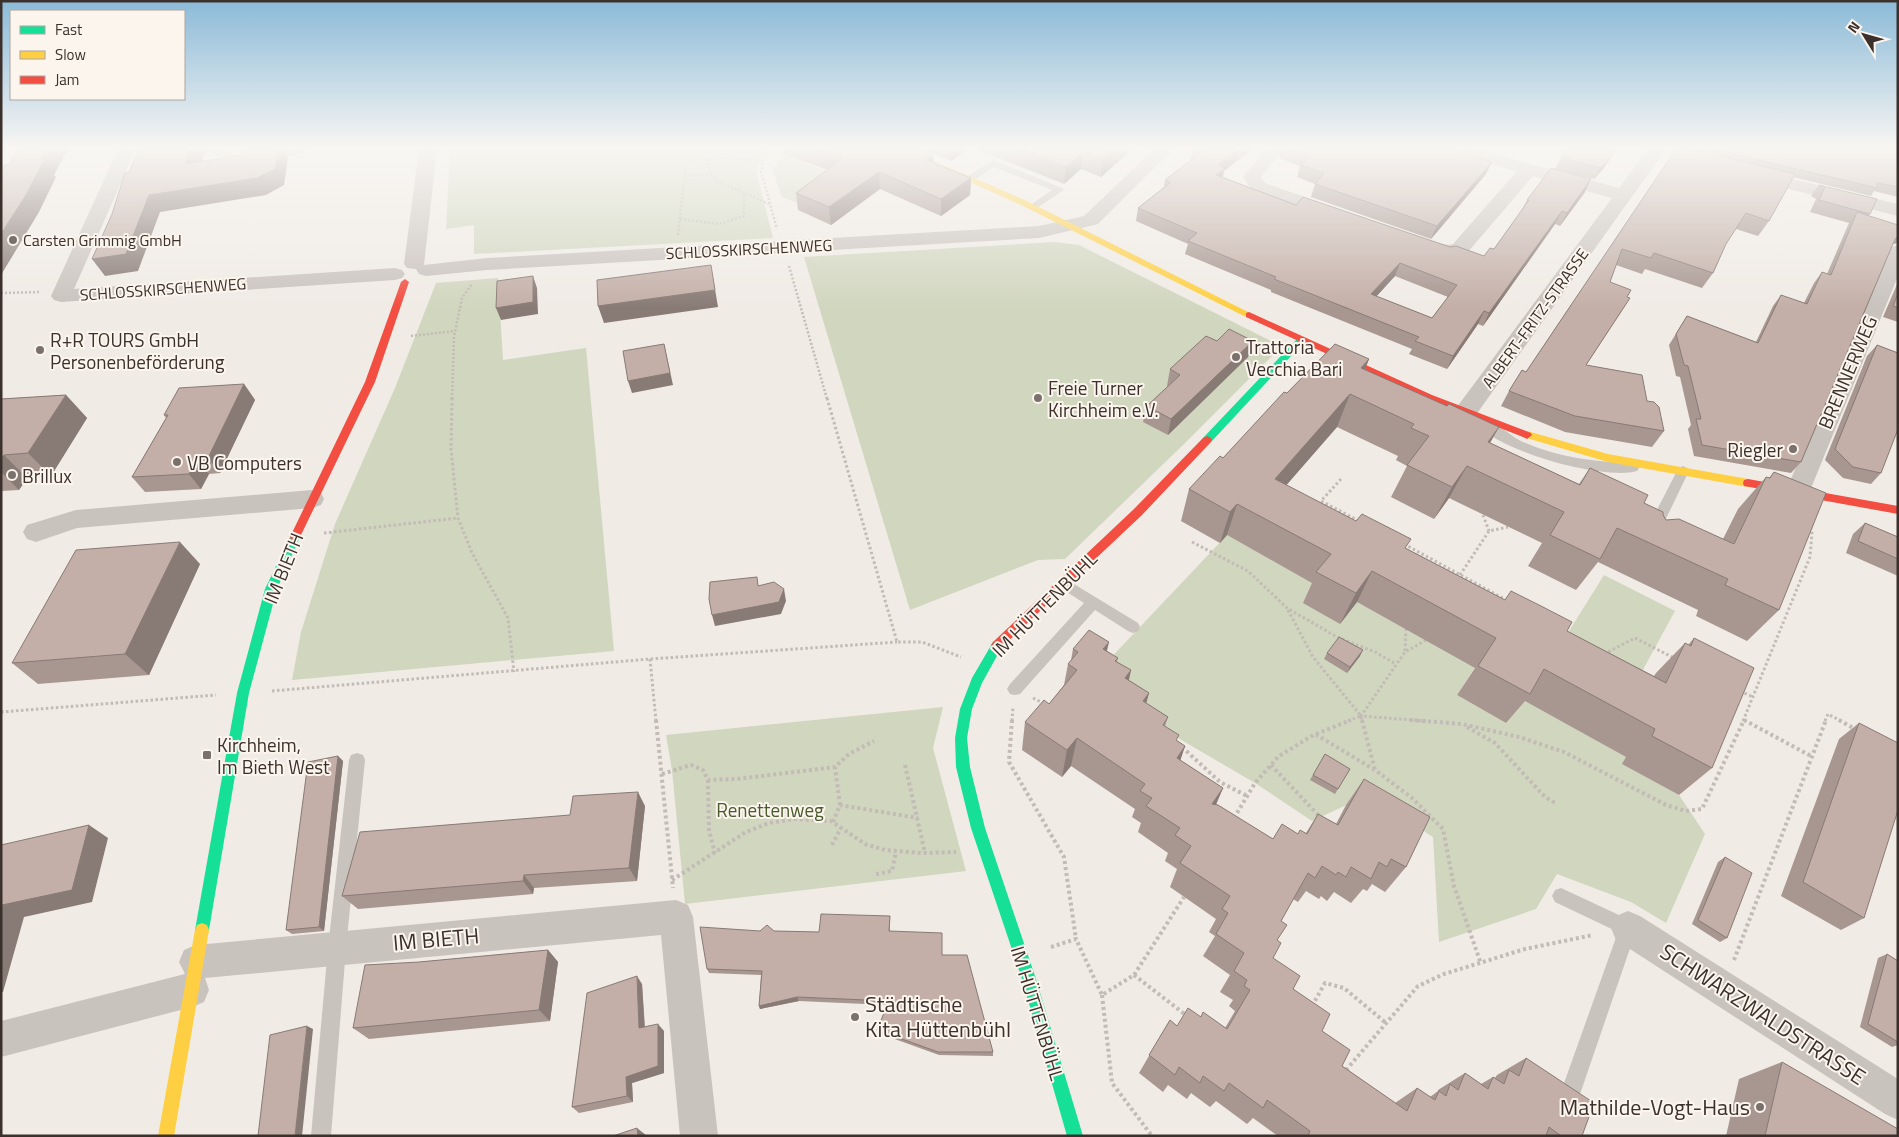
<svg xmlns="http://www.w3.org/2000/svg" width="1899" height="1137" font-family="'Titillium Web',sans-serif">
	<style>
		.green { fill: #d1d6bf }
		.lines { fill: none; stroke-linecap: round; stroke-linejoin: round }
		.path-far2 { stroke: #c2bbb6; stroke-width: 2.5; stroke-dasharray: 2 2; stroke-linecap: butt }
		.path-far1 { stroke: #c2bbb6; stroke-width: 3; stroke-dasharray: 2.5 2.5; stroke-linecap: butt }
		.path { stroke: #c2bbb6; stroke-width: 4; stroke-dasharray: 3 3; stroke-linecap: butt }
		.lane { fill: #c9c3be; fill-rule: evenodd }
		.street { fill: #c9c3be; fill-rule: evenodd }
		.fast { fill: #16e098; fill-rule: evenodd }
		.slow { fill: #ffcf43; fill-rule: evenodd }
		.jam { fill: #f24e42; fill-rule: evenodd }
		.wall { fill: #a89690; fill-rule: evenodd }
		.shaded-wall { fill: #887a75 }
		.building { fill: #c3afa7; stroke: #887a75; fill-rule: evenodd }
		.poi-dot { fill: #7a716c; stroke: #fbf5ee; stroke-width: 2 }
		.labels { text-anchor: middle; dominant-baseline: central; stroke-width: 4; stroke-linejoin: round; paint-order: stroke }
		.far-poi-label { font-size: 16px; fill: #3b302b; stroke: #fbf5ee; text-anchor: start }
		.far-street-label { font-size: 16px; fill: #3b302b; stroke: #fbf5ee }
		.poi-label { font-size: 19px; fill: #3b302b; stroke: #fbf5ee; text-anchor: start }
		.street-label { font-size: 19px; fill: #3b302b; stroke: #fbf5ee }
		.park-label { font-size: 19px; fill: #4a5a2e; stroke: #fbf5ee }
		.near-street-label { font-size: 22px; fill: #3b302b; stroke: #fbf5ee }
		.near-poi-label { font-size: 22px; fill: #3b302b; stroke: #fbf5ee; text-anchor: start }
	</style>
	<rect width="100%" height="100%" fill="#f0ebe5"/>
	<path class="green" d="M450,149h316l-7,11 -3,11 17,67 -299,16v-29l-28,4z
		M784,156l58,20 -39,29 -21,-8 -10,-28z
		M1054,242l25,3 198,99 -1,8 -92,92 -119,115 -27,1 -128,50 -106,-353z
		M498,278l5,82 83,-12 28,303 -322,29 9,-48 34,-108 60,-136 41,-105z
		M1227,535l77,43 53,24 118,65 -18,28 49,28 15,-26 105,60 -3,7 56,31 26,39 -39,89 -35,-21 -74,-28 -21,35 -97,33 -6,-105 -65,-42 -56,26 -57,-38 -113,-66 -38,-52z
		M1604,575l71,36 -42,77 -74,-41z
		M943,707l-10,41 33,123 -281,33 -13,-134 -6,-35z"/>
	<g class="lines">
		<path class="path-far2" d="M685,149l1,5 8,1 4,5
			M705,149l14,7
			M770,149l-7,12 -2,10 16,58
			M708,159l3,16 7,6 51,23
			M686,176l25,-1
			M680,219l39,5 25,-8v-23
			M678,235l8,-70c25,-11 50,-6 77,-4
			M789,266l38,133
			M1,293l40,-1
			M411,336l44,-5
			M452,399l2,-62 8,-39 10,-14"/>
		<path class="path-far1" d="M452,398l-1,51 7,69 14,35 36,65 6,54
			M827,398l70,244h25l39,15
			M1341,479l-20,22 40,21
			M1483,515l6,16
			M324,533l134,-15
			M1192,542l56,29 39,37 50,29 38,15 21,12
			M1404,544l104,57
			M1460,575l29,-44 19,-4
			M1288,610l25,47 48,59
			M1426,640l-21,12 -44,64 65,5
			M1405,651l1,-22
			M1604,652l2,1 29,-15 39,20
			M650,659l6,62
			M272,691l378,-32 247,-17
			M1740,691l13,6
			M1033,698l12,6
			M1,712l215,-17
			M1744,720l2,1
			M1012,721l1,-14
			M1348,721l13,-5 1,5
			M1743,721l67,-164 2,-24 -2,-7
			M1825,721l3,-7 13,7"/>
		<path class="path" d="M656,720l17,168
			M1012,720l-3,42 55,95 12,82
			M1362,720l13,50
			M1410,720l52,4 57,13 45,15 102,53 20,6 16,-2 42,-89
			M1744,720l67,36
			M1839,720l16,9
			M1467,727l28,16 50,54 12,7
			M1316,734l35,-14
			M1182,747l38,35 27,14
			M905,765l20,88
			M1271,765l49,52
			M662,774l29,-9 12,5 5,10 29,-1 98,-12
			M708,780l1,51 6,22
			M840,805l-5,-38 14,-13 25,-13
			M1234,818l21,-35 24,-27 36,-22 60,36 37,28 31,31 11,57 27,78
			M833,822l7,-17 78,13
			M832,845l9,-17
			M876,874l16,-3 4,-19
			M672,880l74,-48 23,-9 25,-4 37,2 34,23 20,6 37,3 34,-1
			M1051,947l25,-8 26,56 32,-20 50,-78
			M1734,960l92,-240
			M1134,975l53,41
			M1102,995l10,88 40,53
			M1312,1006l13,-23 19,5 42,35
			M1346,1070l72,-84 26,-12 81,-25 68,-14"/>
		<path class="lane" d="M210,149c5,0 38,8 41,10 -10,8 -29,-1 -39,-6z
			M294,149h19l-5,3 -40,8 -5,-3 2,-2z
			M993,160l69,28 2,2 -29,19 -5,-3 2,-2 20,-14 -58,-23 -20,13h-6v-4z
			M1482,418c13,3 25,15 37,22 35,17 75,22 114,23l4,2 2,3 -2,3c-32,10 -142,-20 -161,-49z
			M1683,466l4,2 2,3 -28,58 -2,4h-10l-2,-4 30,-58 2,-3z
			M1064,578l74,45 2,4 -2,4 -5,2 -5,-2 -33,-21 -75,84 -5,1 -5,-1 -3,-5 3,-5 74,-81 -25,-16 -2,-4 2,-4z
			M357,753l6,2 2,5 -19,188 -15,188h-20l17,-188 21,-188 2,-5z
			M1561,888l73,34 3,6 -59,172 -3,7 -7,3 -7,-3 -3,-7 60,-168 -63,-30 -3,-6 3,-6z"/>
		<path class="street" d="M118,149h18l-62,140 321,-21 7,2 3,4 -3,4 -7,2 -334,22 -7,-2 -3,-4z
			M419,149h18l-13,116 63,-7 552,-32 45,-10 70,-67h19l-75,75 -59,14 -552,32 -61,6 -7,-2 -3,-5 -9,-1 -3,-4z
			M1266,149h18l-23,28 4,6 74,26 2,4 -2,4 -7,2 -7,-2 -73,-26 -9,-14z
			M1446,149h29l144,39 29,-39h18l-193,270 -8,2 -8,-2 -4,-6 4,-6 155,-209 -79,-22 -66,77 -22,5 -24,-8 -3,-4 3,-4c12,-3 21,5 32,2l64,-73 -68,-18z
			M1755,170l143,34v12l-149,-37 -3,-4 3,-4z
			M1898,245v31l-89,217 -3,6 -9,3 -9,-3 -3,-6 103,-242 3,-4z
			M312,490l9,3 3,6 -3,6 -9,3 -235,20 -41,14 -9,-3 -4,-7 4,-7 49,-15z
			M676,900l12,5 5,12 25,219h-38l-19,-201 -456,43 4,12 -5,12 -12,5 -191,50v-36l184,-47 -6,-12 5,-12 12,-5z
			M1628,911l12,5 258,163v41l-13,-6 -269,-174 -5,-12 5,-12z"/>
		<path class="fast" d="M1301,337l3,1v4l-93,100h-8l-1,-2 1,-2 95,-100z
			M295,533l5,4 -23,52 -28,104 -40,237 -2,5 -5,2 -5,-2 -2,-5 42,-237 28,-104 25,-52z
			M997,640l4,2 2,3 -21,38 -10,26 -5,29 3,29 15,61 51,151 47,157h-16l-45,-157 -51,-151 -15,-61 -1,-29 5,-29 12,-31 21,-36z"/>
		<path class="slow" d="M897,149h10l120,52 227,114 -5,3 -3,-1 -225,-112z
			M1527,431l81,23 140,25 5,4 -5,4 -140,-25 -85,-25 -1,-2 1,-2z
			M202,923l5,2 2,5 -35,206h-16l37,-206 2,-5z"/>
		<path class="jam" d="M405,279l4,3 -34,100 -75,155 -1,3h-8l-1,-3 75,-155 36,-100z
			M1249,312l183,83 99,38 1,2 -5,4 -4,-2 -97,-38 -180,-82v-4z
			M1207,436l4,2 1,2 -1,2 -69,73 -141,133 -4,2 -4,-2 -2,-3 2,-3 141,-133 69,-71z
			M1748,479l150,27v8l-154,-28 -1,-3 1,-3z"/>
	</g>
	<path class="wall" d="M784,149h135l15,14 37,15 -1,17 -29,21 -61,-27 -49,36 -33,-15 -2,-17 32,-23 -43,-15z
		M922,149h46l-17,12z
		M976,149h156l-31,28 -20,-8 -17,15z
		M1193,149h59l-28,22 -1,6 73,28 188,51 10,-7 27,-38 6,-11 58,-8 -25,34 -5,-2 -72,102 -5,-2 -31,45 -38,-15 3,-5 -141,-57v-2l-86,-36 3,-10 -52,-23 2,-13 26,-21 1,-7 27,-20 -1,-1zM1395,276l53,21 -16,21 -56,-22z
		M1254,149h10l-3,3z
		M1281,149h174l31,25 -55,65 -120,-42 4,-13 -18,-7 3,-11 -21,-8z
		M1567,149h50l-14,20 -9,10 -39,-10 6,-12z
		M1694,149h204v48l-24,-6 -3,5 -78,-19 -24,44 -11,15 -22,-7 -10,15 -13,29 -11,15 -57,-19 -3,5 -26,-9 -6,17 17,15 -7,16 -34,52 61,36 17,30 -12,16 -87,-15 -64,-26 8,-15 17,-19z
		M1819,185l51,29 -2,2 30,20v7l-5,1 -92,218 -10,11 -97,-17 -6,-27 3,-4 -11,-48 -4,-1 -7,-31 18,-29 69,26 17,-36 8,-11 23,8 10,-20 8,-11 5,2 22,-51 -39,-11 6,-13 -5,-3z
		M1898,282v40l-15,-5z
		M1217,341h36l-5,16 -80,78 -25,-13 4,-16 21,-20h-1l3,-17z
		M1877,345l21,8v82l-2,-3 -15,41 -10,11 -28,-6 -18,-18 42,-104z
		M1369,359l-4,10 125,74 89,41 11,-16 73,47 3,5 57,19 15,-30 28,-32 3,1 5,-6 5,138 -32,31 -51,-25 2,-6 -100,-48 -22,28 -48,-24 14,-23 -93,-45 -15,21 -43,-22 16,-31 -11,-6 2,-4 -61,-29 -51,58 218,115 63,31 87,45 2,-3 29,-30 3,2 6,-7 18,130 -33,27 -57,-31 4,-7 -101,-56 -19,22 -49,-28 18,-27 -118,-66 -17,22 -37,-21 9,-20 -85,-48 -7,8 -39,-22 8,-32 34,-31 64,-65z
		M244,384l11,16 -35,73 -11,1 -8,15 -56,3 -13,-15 34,-59 -2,-3z
		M66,395l21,23 -36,58 -24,2 -8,12 -18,1v-92z
		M1865,523l33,14v39l-52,-23 7,-19z
		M200,564l-51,111 -111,9 -26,-21z
		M1073,649l34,2 11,7 -1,4 14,8 -2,10 20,13 -3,10 22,14 -3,9 12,15 8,5 -5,14 43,28 -7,16 57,35 33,-6 12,-19 18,10 10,-19 18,-26 42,88 -21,25 -13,-8 -5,7 -4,-2 -12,14 -17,-11 -7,9 -6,-5 -2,3 -13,-8 -8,11 -5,-3 -12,22 -8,37 49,73 20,35 53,37 22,-15 13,9 8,-6v-1l27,-17 16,11 12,-7 2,1 2,-3 29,-17 56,78h-304l-25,-18 -6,6 -31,-23 -6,6 -19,-14 -4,6 -19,-14 -5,7 -24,-19 31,-53 7,6 23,-9 25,11 10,-17 -6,-5 4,-6 -13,-8 10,-17 -27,-19 12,-20 -6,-4 7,-13 -46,-32 7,-18 -12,-8 3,-8 -30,-21 3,-9 -9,-6 3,-8 -64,-43 -9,11 -40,-27 3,-28 24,-18 15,-19 4,-21 3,-4z
		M1327,653l33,3 -13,17 -23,-14z
		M1859,723l5,195 -23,12 -60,-34 58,-157z
		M1325,754l25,15 -15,25 -25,-14z
		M338,756l5,5 -19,170 -32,3 -6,-4z
		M645,806l-8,75 -103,7 -1,6 -175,15 -16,-13 228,-81z
		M1725,857l2,81 -7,4 -28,-18 26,-62z
		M890,916v15l52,24 51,97v4l-54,-1 -61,-22 -1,-3 10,-25 -88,-4 -39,8 -1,-3 2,-31 -52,-2 -2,-4 53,-38 59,1z
		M548,950l10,12 -8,59 -181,18 -16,-11 66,-66z
		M1887,954l11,7v84l-6,2 -32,-20 18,-69z
		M642,984l3,43 19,4v42l-32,10 1,19 -54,11 -7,-6z
		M1782,1062l116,74h-172l13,-57z"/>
	<path class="shaded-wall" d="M47,149h21l-14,26 2,2 -17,35 -38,63v-41z
		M190,149h16l-11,31 -10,-16z
		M253,149h36l-5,1 4,8 -4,27 -18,10 -106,17 -22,59 -33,5 -13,-17 57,-64 108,-17z
		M951,149h17l-17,12z
		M1114,149h18l-31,28 2,-18z
		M1239,149h13l-28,22 -2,9 -9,8 5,-23z
		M1616,149h1l-14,20 -9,10 6,-11z
		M1083,152l-2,17 -17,15 2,-17z
		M933,155l1,17 -8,-12z
		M1492,162l-6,12 -55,65 6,-13z
		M879,172l1,17 -49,36 -2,-18z
		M971,178l-1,17 -29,21v-17z
		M1591,179l-6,13 -25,34 7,-13z
		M1562,211l-7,13 -72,102 6,-13z
		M1898,236l-1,7 -7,2z
		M1400,263l-5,13 -29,32 5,-14z
		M711,265l7,42 -114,16 -6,-17z
		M533,276l4,12 1,26 -37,6 -5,-12z
		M1484,311l-6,13 -31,45 6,-13z
		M1253,341l-5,16 -80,78 3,-16z
		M664,344l9,41 -41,8 -4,-12z
		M1369,359l-13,33 5,-24z
		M244,384l11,16 -35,73 -12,-15z
		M1350,394l-13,33 -73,84 11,-32z
		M66,395l21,23 -36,58 -23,-23z
		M1499,427l-18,32 7,-17z
		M4,455l23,23 -8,12 -18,-18v-14z
		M197,458l12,16 -8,15 -12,-15z
		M1467,466l-18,32 -15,21 18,-32z
		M1237,504l-10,31 -7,8 10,-31z
		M180,542l20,22 -51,111 -24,-21z
		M1372,571l-15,31 -17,22 16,-31z
		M784,589l2,12 -5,13 -66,12 -3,-11z
		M1109,642l-7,30 1,-23z
		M1363,650l-3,6 -13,17 3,-6z
		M1131,670l-7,30 1,-22z
		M1149,693l-8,29 2,-21z
		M1077,738l-6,28 -9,11 5,-27z
		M1185,746l-9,28 1,-16z
		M338,756l5,5 -19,170 -5,-4z
		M1223,788l-11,26v-10z
		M638,792l7,14 -8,75 -8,-13z
		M89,825l19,13 -16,64 -68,15 -21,75h-2v-83l1,-4z
		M524,875l10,13 -1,6 -10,-13z
		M548,950l10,12 -8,59 -11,-11z
		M637,976l5,8 3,51 -6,-7z
		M797,997l2,4 -39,8 -1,-3z
		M658,1024l6,7v42l-32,10 1,19 -6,-6 -1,-19z
		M307,1026l6,3 -11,107h-7z
		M637,1128l10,8h-9z"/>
	<path class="building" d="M18,149h29l-7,11h4l-18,35 -25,39v-63l4,-6 4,-1z
		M139,149h51l-5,15 57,-9 1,-6h35l-3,20 -18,9 -108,17 -23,59 -34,5 20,-45 13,-41 4,-1z
		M816,149h103l14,6 -7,5 45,18 -30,21 -62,-27 -50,35 -33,-14 47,-35z
		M1021,149h93l-11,10 -20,-7 -17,15z
		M1200,149h39l-21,16 7,3 -9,7 80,30 7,-8 147,50 6,-1 28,10 6,-8 4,1 35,-49h-2l24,-32 40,11 -24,34 -5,-2 -73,102 -5,-2 -31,45 -38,-15 4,-4 -145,-58 2,-2 -88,-36 9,-8 -59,-25 32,-25 -5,-3 39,-30zM1400,263l57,22 -25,33 -61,-24z
		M1291,149h164l37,13 -55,64 -122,-42 9,-11 -23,-8 10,-9z
		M1567,149h49l-6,9 -10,10 -39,-11z
		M1676,149h14l105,25 -26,47 -23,-8 -20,31 -13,29 -59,-20 -3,5 -29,-9 -12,33 21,8 -4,7 3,1 -44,67 56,10 5,26 7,1 5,5 5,24 -89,-15 -66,-25 13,-21 4,2z
		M1712,149h186v38l-21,-4v5z
		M1819,185l58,14 -7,15 -51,-14 6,-13z
		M1857,212l41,13v11l-3,3 -94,223 -99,-17 -6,-26h5l-13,-53 -4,-1 -8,-31 11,-18 71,27 23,-48 26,9 15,-32 9,3z
		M711,265l4,25 -117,16 -1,-26z
		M533,276v26l-37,6 1,-27z
		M1898,293v15l-5,-2z
		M1229,329l24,12 -82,78 -24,-13 33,-31 -10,-6 36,-33 11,5z
		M664,344l6,29 -42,8 -5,-30z
		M1335,344l34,15 -8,9 86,38 2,-2 50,23 -11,15 92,43 10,-17 58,27 -4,8 19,9v3l3,5 13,-1 55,25 32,-67 4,1 4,-6 52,21 -47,117 -54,-25 3,-6 -111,-51 -17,31 -50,-24 14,-23 -97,-46 -15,21 -45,-22 22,-29 -18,-8 3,-4 -64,-30 -75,85 81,42 6,-7 49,25 -6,9 100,52 6,-9 30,15 31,16 -5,9 99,52 19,-40 6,3 3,-8 60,30 -42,100 -60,-32 3,-7 -111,-60 -14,25 -52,-28 18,-28 -124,-67 -16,22 -40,-21 15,-18 -94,-50 -7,8 -41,-23 31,-33 3,2 61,-66 3,1z
		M1877,345l21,8v76l-17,44 -28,-6 -18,-18z
		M244,384l-36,74h-11l-8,16 -57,3 36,-62h-4l15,-27z
		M66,395l-38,58 -24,2 -3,3v-59z
		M1865,523l33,14v22l-40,-18z
		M180,542l-55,112 -113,9 64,-113z
		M757,577l1,9 16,-4 10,7 -5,13 -67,13 -3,-16 1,-17z
		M1089,630l20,12 -6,7 15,9 -3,3 16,9 -6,8 24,15 -6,8 25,16 -5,8 16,10 -3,5 9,6 -8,12 46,30 -11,16 6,1 55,34 9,-15 16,10 2,-4 7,4 11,-20 20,11 26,-46 66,38 -24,50 -15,-8 -4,8 -8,-5 -8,17 -20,-12 -5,10 -8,-5 -2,3 -14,-9 -7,12 -7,-5 -27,48 6,4 -10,15 4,3 -8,15 27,18 -7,13 37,25 -8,17 28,19 -8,16 65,45 10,-23 18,12 4,-9 7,5 4,-12 8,6 7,-17 23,16 5,-12 11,7 5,-14 10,6 7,-18 68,45 -12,33h-21l-12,-9 -3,9h-238l2,-5 -43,-31 -4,8 -34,-25 -5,8 -21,-15 -3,7 -21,-16 -4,8 -26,-20 21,-35 7,6 11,-18 13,9 2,-5 24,17 23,-39 -6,-4 3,-6 -13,-9 10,-18 -28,-19 12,-21 -6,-4 8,-13 -50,-33 11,-17 -16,-11 5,-7 -34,-22 6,-8 -12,-7 5,-7 -68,-46 -10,12 -42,-28 19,-22 5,4 28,-34 -9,-6 10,-12 -5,-3z
		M1339,637l24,13 -13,17 -23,-14z
		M1859,723l39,20v67l-34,108 -61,-36z
		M1325,754l25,15 -12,20 -25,-14z
		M338,756l-19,171 -33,3 22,-168z
		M638,792l-9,76 -105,7 -1,6 -181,15 18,-64 210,-17 3,-19z
		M89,825l-17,65 -70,15 -1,4v-64z
		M1725,857l27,16 -25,65 -29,-18z
		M821,914l69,2 -1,15 53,2v22h25l26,97h-55l-61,-22 12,-29 -92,-4 -38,9 3,-35 -55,-2 -7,-42 60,4 7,-6 7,6 45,1z
		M548,950l-9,60 -186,18 12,-63 54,-3z
		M1887,954l11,7v81l-30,-18z
		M637,976l2,52 19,-4v42l-32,11 1,19 -55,11 15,-114z
		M307,1026l-12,110h-37l12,-101z
		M1782,1062l116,67v7h-133z
		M637,1128l1,8h-25z"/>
	<linearGradient id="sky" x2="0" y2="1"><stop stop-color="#8bbad8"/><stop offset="0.48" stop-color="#f8f6f3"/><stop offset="1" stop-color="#f8f6f3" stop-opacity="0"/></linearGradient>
	<rect width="1899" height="308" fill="url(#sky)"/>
	<g class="poi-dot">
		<circle cx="13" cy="240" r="5"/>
		<circle cx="40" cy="350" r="5"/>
		<circle cx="1236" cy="357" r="5"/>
		<circle cx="1038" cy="398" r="5"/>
		<circle cx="1793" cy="449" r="5"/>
		<circle cx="177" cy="462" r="5"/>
		<circle cx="12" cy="475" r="5"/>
		<rect x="202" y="750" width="10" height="10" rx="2.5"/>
		<circle cx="855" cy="1017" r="5"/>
		<circle cx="1760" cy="1107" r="5"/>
	</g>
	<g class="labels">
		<g class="far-poi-label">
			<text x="23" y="240">Carsten Grimmig GmbH</text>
		</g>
		<g class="far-street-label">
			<text transform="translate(749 249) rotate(-3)">SCHLOSSKIRSCHENWEG</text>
			<text transform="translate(163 289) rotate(-4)">SCHLOSSKIRSCHENWEG</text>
			<text transform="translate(1535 318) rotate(-54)">ALBERT-FRITZ-STRASSE</text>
		</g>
		<g class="poi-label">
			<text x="50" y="339">R+R TOURS GmbH<tspan x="50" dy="22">Personenbeförderung</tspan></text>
			<text x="1246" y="346">Trattoria<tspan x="1246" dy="22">Vecchia Bari</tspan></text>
			<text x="1048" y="387">Freie Turner<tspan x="1048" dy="22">Kirchheim e.V.</tspan></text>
			<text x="1783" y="449" text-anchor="end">Riegler</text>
			<text x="187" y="462">VB Computers</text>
			<text x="22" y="475">Brillux</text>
			<text x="217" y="744">Kirchheim,<tspan x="217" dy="22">Im Bieth West</tspan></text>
		</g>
		<g class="street-label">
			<text transform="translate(1847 372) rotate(-67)">BRENNERWEG</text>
			<text transform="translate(283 568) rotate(-68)">IM BIETH</text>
			<text transform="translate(1044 604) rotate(-45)">IM HÜTTENBÜHL</text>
			<text transform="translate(1038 1013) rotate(73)">IM HÜTTENBÜHL</text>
		</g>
		<g class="park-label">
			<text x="770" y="809">Renettenweg</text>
		</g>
		<g class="near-street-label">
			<text transform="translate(436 939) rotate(-5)">IM BIETH</text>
			<text transform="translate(1763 1014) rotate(33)">SCHWARZWALDSTRASSE</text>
		</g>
		<g class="near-poi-label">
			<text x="865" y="1004">Städtische<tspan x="865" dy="25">Kita Hüttenbühl</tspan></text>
			<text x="1750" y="1107" text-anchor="end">Mathilde-Vogt-Haus</text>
		</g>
	</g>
	<rect width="1899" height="1137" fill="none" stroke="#3b302b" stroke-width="5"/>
	<rect x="10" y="10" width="175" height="90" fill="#fbf5ee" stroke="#aea6a0"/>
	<rect x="20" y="26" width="25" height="8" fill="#16e098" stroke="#aea6a0"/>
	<text x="55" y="35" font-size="15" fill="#3b302b">Fast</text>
	<rect x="20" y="51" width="25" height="8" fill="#ffcf43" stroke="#aea6a0"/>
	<text x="55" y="60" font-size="15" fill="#3b302b">Slow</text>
	<rect x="20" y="76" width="25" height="8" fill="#f24e42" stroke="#aea6a0"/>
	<text x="55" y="85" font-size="15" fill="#3b302b">Jam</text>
	<g transform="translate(1864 35) rotate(307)" stroke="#fbf5ee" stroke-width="4" paint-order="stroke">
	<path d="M0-4L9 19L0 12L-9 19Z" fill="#3b302b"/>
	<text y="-8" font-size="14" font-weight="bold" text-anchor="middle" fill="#3b302b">N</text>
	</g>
</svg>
